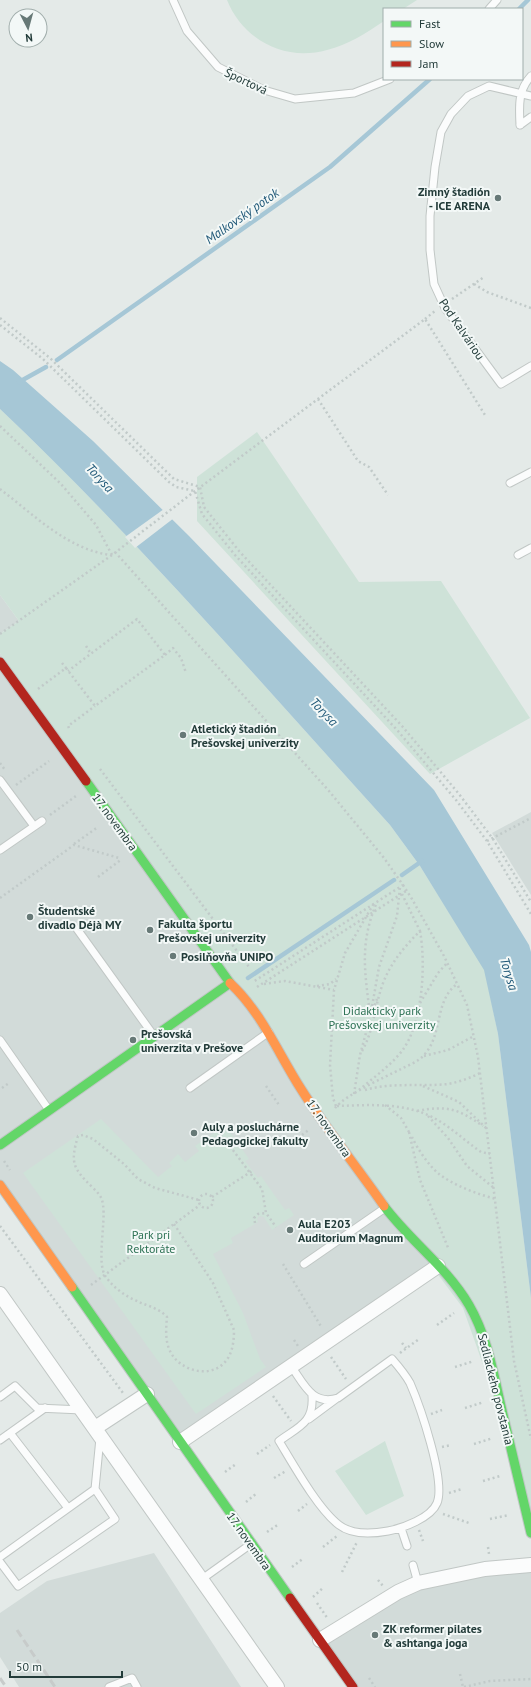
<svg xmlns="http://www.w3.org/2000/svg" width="531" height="1687" font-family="'PT Sans',sans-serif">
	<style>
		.built { fill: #d2dbd9 }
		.green { fill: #cee2d8 }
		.water { fill: #a6c7d6 }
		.pier { fill: #e4eae8 }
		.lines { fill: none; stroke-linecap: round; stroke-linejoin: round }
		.stream { stroke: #a6c7d6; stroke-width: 4.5 }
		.lane-casing { stroke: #c1c7c5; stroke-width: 9 }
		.street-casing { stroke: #c1c7c5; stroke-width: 16 }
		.fast-casing { stroke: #c0c7c5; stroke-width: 11 }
		.slow-casing { stroke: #c0c7c5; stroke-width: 11 }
		.jam-casing { stroke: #c0c7c5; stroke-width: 11 }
		.path { stroke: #c1cac9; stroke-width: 2.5; stroke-dasharray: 2 3; stroke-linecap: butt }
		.lane { stroke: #fbfcfc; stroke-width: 7 }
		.street { stroke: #fbfcfc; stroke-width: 14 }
		.fast { stroke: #63d668; stroke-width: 9 }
		.slow { stroke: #ff974d; stroke-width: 9 }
		.jam { stroke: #b3261e; stroke-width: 9 }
		.rail { stroke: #c7cbca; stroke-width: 3; stroke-dasharray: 8 4; stroke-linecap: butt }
		.poi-dot { fill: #677977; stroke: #f3f8f7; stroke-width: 1.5 }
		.labels { text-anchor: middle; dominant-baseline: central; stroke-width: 4; stroke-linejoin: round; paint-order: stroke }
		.street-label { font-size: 12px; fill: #233c3a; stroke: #f3f8f7 }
		.poi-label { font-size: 12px; font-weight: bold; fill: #233c3a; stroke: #f3f8f7; text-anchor: start }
		.park-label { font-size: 12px; fill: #2e7255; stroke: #f3f8f7 }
		.water-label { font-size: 13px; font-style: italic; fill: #1e5777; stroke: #f3f8f7 }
	</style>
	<rect width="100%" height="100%" fill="#e4eae8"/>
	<path class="built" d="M0,595l19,26 -19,13z
		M0,653l440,610 -255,184 -185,-260z
		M531,812v83l-39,-62z
		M154,1553l87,134h-222l-19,-30v-44l47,-32z
		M531,1565v122h-180l-31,-47 78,-48z"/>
	<path class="green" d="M227,0h190l-14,9h-19v12c-18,12 -36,24 -57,29 -42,12 -84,-10 -100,-50z
		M0,409c138,131 262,275 390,416l30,41 65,104 13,64 33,264v227l-10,-53 -58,-164 -45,-60 -418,-595v-19l19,-13 -19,-26z
		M257,432l102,150 82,-1 89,137 -100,56 -233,-253v-44z
		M101,1119l57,58 14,-11 -3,-3 9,-9 7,8 14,-11 -4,-5 30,-21 24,34 -4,2 13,17 3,-2 24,34 4,-2 5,7 -22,15 -8,-13 -5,-1 -2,3 1,3 -27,16 2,5 -20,11 30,59 17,46 6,8 -70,47 -173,-241z
		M385,1441l19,55 -38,19 -31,-44z"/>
	<path class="water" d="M0,361l13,9 80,71 96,95 245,254 95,155 2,7v346l-33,-264 -14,-64 -64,-104 -30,-41c-128,-141 -252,-285 -390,-416z"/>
	<path class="pier" d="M164,509l10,9 -39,30 -10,-11z"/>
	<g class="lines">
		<path class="stream" d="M519,9l9,-9
			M57,360l273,-193 100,-88
			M19,382l27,-15
			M402,875l20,-14
			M248,978l146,-98"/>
		<g class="lane-casing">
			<path id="lane" d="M173,0l14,31 31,36 46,23 31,9 59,-6 36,-14
				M489,9l8,-9
				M531,96l-42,-10 -21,10 -17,18 -10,18 -6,35 -5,49v34l4,34 11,24 56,76 30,-18
				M520,125c-1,-19 -2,-35 11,-49
				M520,125l11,-8
				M510,483l21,-11
				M518,555l13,-7
				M0,780l34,46
				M0,850l42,-29
				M77,929l77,107
				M0,1040l49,70
				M190,1088l79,-56
				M304,1264l81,-56
				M291,1366c13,18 21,40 47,32l54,-39c7,8 13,15 18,24 10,23 36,98 27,120 -6,15 -34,25 -49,28 -16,3 -36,4 -49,-6 -21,-16 -46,-61 -60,-84 19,-14 35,-18 33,-45
				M0,1397l15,-11 22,22 45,2
				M309,1419l27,-20
				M10,1433l58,75
				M0,1440l45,-32
				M401,1528l6,18
				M0,1557l95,-68
				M0,1562l18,24 97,-67 -20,-30 5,-51
				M413,1565l5,18
				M202,1579l49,-35
				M109,1687l23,-9 5,9"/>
		</g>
		<g class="street-casing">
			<path id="street" d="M0,1294l277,393
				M95,1428l52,-34
				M180,1442l258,-176
				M320,1640l78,-48 20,-9 67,-14 46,-4"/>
		</g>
		<g class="fast-casing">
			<path id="fast" d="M0,1145l230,-162 -144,-202
				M384,1206c26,35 62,60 85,99 18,31 24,66 32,101 10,42 20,85 30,127
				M72,1287l218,311"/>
		</g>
		<g class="slow-casing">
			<path id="slow" d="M230,983c32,30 48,70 71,106 25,40 56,78 83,117
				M0,1185l72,102"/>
		</g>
		<g class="jam-casing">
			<path id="jam" d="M0,662l86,119
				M290,1598l63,89"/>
		</g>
		<path class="path" d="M474,284l13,8 44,16
			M452,299l32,-22
			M0,318l50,40 124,121 26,8 4,20 35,44 163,175 57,68 34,45 38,63
			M425,319l10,-8
			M0,325l43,34 126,123 7,5 19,4 7,23 33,41 163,176 58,69 31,41 44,73
			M318,399l40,62 11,6 19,28
			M0,426l61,58 35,41 16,30
			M0,489c33,25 68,61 111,66
			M115,552l214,239 55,67 19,27 -150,97
			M0,634l112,-79 83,-64 230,-172 60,96
			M86,646l5,8
			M165,655l8,-7 8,10 5,15
			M62,663l4,5
			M38,689l28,-21 29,38 70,-51 -28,-36 -69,52
			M69,728l-1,-2 27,-20
			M0,763l5,7
			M100,769l149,198
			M16,785l33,-24
			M50,815l26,-19
			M487,841l44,-23
			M74,844l24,-17
			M98,877l24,-18
			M403,885l9,14 32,57 23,49 11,52 36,304 17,78
			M0,898l74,-53 45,13
			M264,984l21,-3 49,9
			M317,986l13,-2 6,-5
			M257,987l149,-96
			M420,1003l18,-30 9,-10
			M373,1010l4,-11
			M370,1015c-5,-43 -11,-71 7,-113
			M187,1034l4,6
			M181,1038l4,6
			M362,1051c11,-19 12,-40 19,-62 7,-23 22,-41 39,-58l-18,-37
			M424,1056l24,-6 26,-14
			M266,1086l13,19
			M423,1086l36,16 27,26
			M2,1088l7,-5
			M359,1090c14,-12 31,-24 43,-39 21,-28 24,-87 18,-120
			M365,1090c27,-8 55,-3 83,-6 11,-2 22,-6 32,-11
			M354,1094l6,-39 10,-37 9,-51 18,-51 3,-29
			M385,1105l16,13 8,14
			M336,1106l-3,-8 -3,-33 4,-75 11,-37 28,-48
			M337,1106c32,-1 67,-4 97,12 17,9 31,23 47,34l9,2
			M335,1108c12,-14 48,-30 66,-39 8,-4 17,-7 23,-14 19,-20 10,-54 33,-71
			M417,1111c31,-6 41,-2 66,15
			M428,1116l20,22 19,28 27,22
			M218,1130l44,59 4,24 10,14
			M409,1132l11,48 29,70
			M412,1137c5,11 17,29 27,37 16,12 38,20 57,25
			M294,1141l16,-12
			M4,1161l6,9
			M199 1201a7 7 0 1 1 14 0a7 7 0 1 1-14 0Z
			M212,1197l40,-26
			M255,1223l-1,-5 4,-4 8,-1
			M174,1224l39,59 21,47c0,13 -2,26 -11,34 -16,15 -45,5 -53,-13 -5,-10 -4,-23 -3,-34 -8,-9 -20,-11 -30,-16 -12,-5 -23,-13 -31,-24 -10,-13 0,-54 -3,-72 -1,-9 -5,-12 -11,-18 -19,-19 -22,-24 -14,-51l5,-1 10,4 31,25 14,15 17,9 44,12
			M0,1226l123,167
			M283,1264l39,64
			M91,1285l109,-80
			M437,1325l17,-12
			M294,1340l4,6
			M402,1343l4,5
			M400,1353l19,-14
			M331,1357l15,22
			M455,1367l19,-6
			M273,1396l18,25
			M465,1408l19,-6
			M431,1414l11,-4
			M474,1444l19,-6
			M442,1447l9,-2
			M257,1454l13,-9
			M225,1472l11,-8
			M274,1478l12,-7
			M483,1481l17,-5
			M449,1493l13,-4
			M246,1502l11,-9
			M298,1511l9,-7
			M443,1514l26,9
			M490,1519l19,-4
			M419,1530l4,11
			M267,1532l12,-8
			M323,1547l14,-11
			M488,1547l1,7
			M292,1567l12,-9
			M342,1572l15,-30
			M378,1580l5,6
			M313,1597l11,-10
			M317,1603l11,16
			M460,1674l3,13
			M369,1678l6,9
			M464,1687l26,-6 41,-2"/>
		<use href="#lane" class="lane"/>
		<use href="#street" class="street"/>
		<use href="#fast" class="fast"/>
		<use href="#slow" class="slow"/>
		<use href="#jam" class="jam"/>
		<path class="rail" d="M17,1630l38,57
			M0,1678l6,9"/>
	</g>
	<g class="poi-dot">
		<circle cx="498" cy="198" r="4"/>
		<circle cx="183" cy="735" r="4"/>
		<circle cx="30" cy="917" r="4"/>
		<circle cx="150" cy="930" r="4"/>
		<circle cx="173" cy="956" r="4"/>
		<circle cx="133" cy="1040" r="4"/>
		<circle cx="194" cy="1133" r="4"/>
		<circle cx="290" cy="1230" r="4"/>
		<circle cx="375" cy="1635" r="4"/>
	</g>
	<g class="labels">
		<g class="street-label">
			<text transform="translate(246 81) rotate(25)">Športová</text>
			<text transform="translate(462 329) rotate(56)">Pod Kalváriou</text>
			<text transform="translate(115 822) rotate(54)">17. novembra</text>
			<text transform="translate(329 1128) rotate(55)">17. novembra</text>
			<text transform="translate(496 1389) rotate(76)">Sedliackeho povstania</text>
			<text transform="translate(249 1541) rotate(55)">17. novembra</text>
		</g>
		<g class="poi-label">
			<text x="490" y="191" text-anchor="end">Zimný štadión<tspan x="490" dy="14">- ICE ARENA</tspan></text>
			<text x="191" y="728">Atletický štadión<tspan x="191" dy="14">Prešovskej univerzity</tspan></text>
			<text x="38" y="910">Študentské<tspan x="38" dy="14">divadlo Déjà MY</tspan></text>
			<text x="158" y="923">Fakulta športu<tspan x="158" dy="14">Prešovskej univerzity</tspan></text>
			<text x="181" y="956">Posilňovňa UNIPO</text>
			<text x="141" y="1033">Prešovská<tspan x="141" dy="14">univerzita v Prešove</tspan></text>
			<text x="202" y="1126">Auly a posluchárne<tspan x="202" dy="14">Pedagogickej fakulty</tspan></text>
			<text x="298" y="1223">Aula E203<tspan x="298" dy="14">Auditorium Magnum</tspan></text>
			<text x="383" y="1628">ZK reformer pilates<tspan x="383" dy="14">&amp; ashtanga joga</tspan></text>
		</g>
		<g class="park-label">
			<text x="382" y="1010">Didaktický park<tspan x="382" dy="14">Prešovskej univerzity</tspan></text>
			<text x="151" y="1234">Park pri<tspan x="151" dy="14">Rektoráte</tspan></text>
		</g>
		<g class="water-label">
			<text transform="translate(242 216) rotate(-35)">Malkovský potok</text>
			<text transform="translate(100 478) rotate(47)">Torysa</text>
			<text transform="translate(324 712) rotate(46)">Torysa</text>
			<text transform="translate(509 974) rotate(73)">Torysa</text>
		</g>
	</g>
	<rect x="383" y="8" width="140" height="72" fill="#f3f8f7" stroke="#a0adab"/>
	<rect x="391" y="21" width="20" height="6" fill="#63d668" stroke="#a0adab"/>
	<text x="419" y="28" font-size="12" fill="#233c3a">Fast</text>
	<rect x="391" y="41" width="20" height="6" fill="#ff974d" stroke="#a0adab"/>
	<text x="419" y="48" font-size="12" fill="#233c3a">Slow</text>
	<rect x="391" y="61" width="20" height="6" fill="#b3261e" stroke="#a0adab"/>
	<text x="419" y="68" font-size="12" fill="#233c3a">Jam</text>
	<g transform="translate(28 28) rotate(174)"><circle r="19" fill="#f3f8f7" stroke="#a0adab"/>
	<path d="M0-3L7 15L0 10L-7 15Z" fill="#677977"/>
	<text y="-6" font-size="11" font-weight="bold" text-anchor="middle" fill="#233c3a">N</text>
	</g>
	<path d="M10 1671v6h112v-6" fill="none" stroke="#233c3a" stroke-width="2"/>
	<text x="16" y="1671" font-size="12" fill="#233c3a" stroke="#f3f8f7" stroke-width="3" paint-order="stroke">50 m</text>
</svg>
